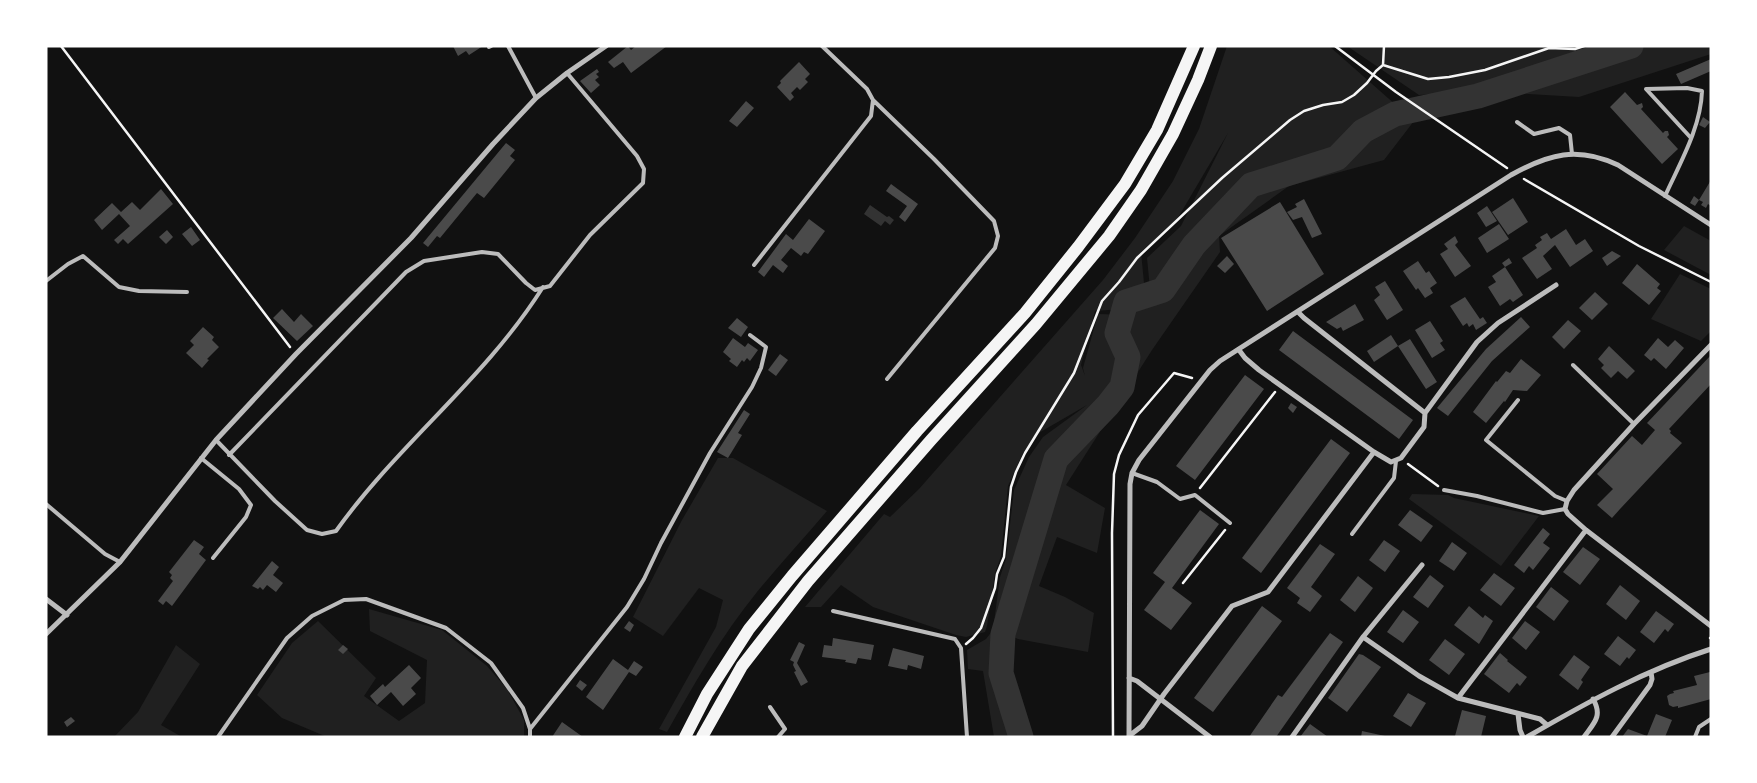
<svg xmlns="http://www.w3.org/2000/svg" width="1757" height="783" font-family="Barlow,sans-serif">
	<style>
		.green { fill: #202020; fill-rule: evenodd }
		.water { fill: #333 }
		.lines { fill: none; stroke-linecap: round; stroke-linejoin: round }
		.river { stroke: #333; stroke-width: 25 }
		.building { fill: #4a4a4a }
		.path { stroke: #f5f5f5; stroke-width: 2.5 }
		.service { stroke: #bcbcbc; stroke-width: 4 }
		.minor { stroke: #bcbcbc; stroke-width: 5 }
		.primary { stroke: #f5f5f5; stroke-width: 12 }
	</style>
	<rect width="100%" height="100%" fill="#111"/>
	<path class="green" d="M1227,46h102l85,75 -30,39 -95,26 -70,50 1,16 -68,98 -86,135 39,23 -8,45 -40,-16 -18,49 26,11 29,16 -6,39 -70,-13 -17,-8 -4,41 19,65h-22l-11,-66 -15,-2 -1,-19 19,-11 7,-9 7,-53 6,-18 8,-69 15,-33 14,-20 44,-32 -50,29 -14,19 -15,33 -7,70 -6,17 -8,53 -2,6 -19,5 -10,-2 -83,-28 -32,-22 -20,22h-16l79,-93 6,3 29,-28 184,-209 32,-42 38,-57 26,-52zM1228,133l-47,93 -34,32 4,41 -20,7 -3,9 -30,-1 -15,54 2,8 -4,-11 14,-54 27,-2 3,-9 20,-7 -4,-41 35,-31z
		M1347,46h364v8l-132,43 -103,-6 -57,4z
		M1684,226l27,15v34l-47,-25z
		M1680,274l31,15v42l-10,10 -50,-22z
		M718,458h15l94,53c-23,27 -47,53 -70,81 -35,43 -63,92 -90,140l-8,-3 57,-102 7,-27 -24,-12 -36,48 -30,-19 49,-97z
		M1412,494l36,1 6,3 85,18 -38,50 -92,-67z
		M369,609l73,21 45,36 20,23 17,31v17h-197l-45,-19 -25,-23 35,-52 26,-22 58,57 -12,18 35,25 26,-18 2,-43 -57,-29z
		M176,645l24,19 -39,61 21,12h-68l24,-25z"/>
	<path class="water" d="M870,205l17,12 2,-1 5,4 -4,5 -5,-4 -4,5 -17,-12z"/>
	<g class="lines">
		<path class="river" d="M1021,737l-20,-64 2,-39 53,-175 52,-54 14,-18 6,-30 -11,-24 9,-31 37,-12 31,-45 57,-60 86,-27 26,-27 32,-17 83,-18 153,-50"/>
	</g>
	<path class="building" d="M453,46h30l-14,9 -3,-4 -8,5z
		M628,46l3,4 5,-4h31l-36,27 -8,-11 -9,6 -6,-6z
		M1711,59v12l-30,13 -5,-10z
		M799,62l11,12 -5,5 3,3 -8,8 -3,-3 -6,6 3,4 -4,4 -13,-14 4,-4 -1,-2z
		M597,69l2,3 -3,2 3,3 -4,3 5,5 -9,8 -11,-12z
		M1625,92l12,13 5,-2 1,4 -2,2 22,24 2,-2h3l1,4 -2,2 11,12 -16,15 -52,-57z
		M746,101l8,7 -17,19 -8,-6z
		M1703,117l7,5 -5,6 -6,-3z
		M506,143l9,7 -5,6 5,4 -31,38 -7,-5 -37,45 -3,-2 -9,11 -5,-4z
		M1711,180v26l-3,-2 -2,4 -5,-3 2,-3 -4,-2z
		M891,184l27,20 -13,18 -6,-5 8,-11 -21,-15z
		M161,189l12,15 -45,40 -5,-5 -5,5 -4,-4 16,-14 -11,-12 -17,16 -8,-10 18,-17 9,9 11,-10 8,8z
		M1694,196l5,4 -4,6 -5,-3z
		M1513,198l15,24 -20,13 -16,-23z
		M1304,199l18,35 -10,4 -10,-21 -9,3 -6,-8 10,-5 -2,-3z
		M1280,202l44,72 -57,37 -46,-73z
		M1487,206l10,15 -11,6 -9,-14z
		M809,219l16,12 -17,23 -4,-2 -3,4 -10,-8 -10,12 7,6 -5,7 -10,-8 -9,12 -6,-5 28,-38 7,6z
		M1499,224l10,15 -22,14 -9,-15z
		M191,227l9,13 -8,6 -10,-12z
		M1566,229l10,16 9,-6 8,12 -23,16 -15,-22 -12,11 9,13 -15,10 -15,-21 15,-10 -2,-3 7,-5 -2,-3 7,-4 4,6z
		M167,230l6,7 -7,7 -7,-7z
		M1455,236l3,6 -3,3 16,21 -16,11 -15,-23 8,-5 -4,-5z
		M1612,251l9,5 -14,10 -5,-8z
		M1227,256l7,8 -9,9 -8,-7z
		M1509,258l3,5 -7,4 -3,-4z
		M1418,261l8,12 3,-2 8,12 -7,5 3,5 -8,5 -7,-10 -2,2 -13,-19z
		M1637,264l23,20 -3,4 4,3 -12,14 -27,-22z
		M1505,267l18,28 -10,7 -3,-3 -10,7 -12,-19 8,-5 -4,-6z
		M1385,281l18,29 -16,10 -13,-20 6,-5 -5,-8z
		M1595,292l13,12 -16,16 -13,-12z
		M1465,297l15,22 3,-2 4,6 -11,7 -3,-6 -4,3 -2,-4 -4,3 -13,-20z
		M1355,304l9,16 -21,11 -2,-4 -4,2 -11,-7z
		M282,309l12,13 7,-8 12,12 -16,15 -24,-23z
		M1521,317l9,10 -38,34 -44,55 -11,-8 49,-59z
		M737,318l11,9 -7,10 -13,-9z
		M1568,320l13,11 -17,18 -12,-12z
		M1430,321l13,20 -3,2 5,7 -13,8 -17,-28z
		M203,327l11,10 -2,3 7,7 -12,12 2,1 -7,8 -16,-15 8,-8 -4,-4z
		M1293,331l120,89 -14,19 -120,-89z
		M1391,335l7,11 -24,16 -7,-11z
		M733,338l12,9 3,-4 10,7 -8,11 -3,-3 -3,4 -2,-2 -5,7 -8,-6 2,-2 -8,-7z
		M1658,338l10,9 7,-7 9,8 -18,21 -12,-11 -3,3 -7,-6z
		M1410,339l27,43 -11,7 -28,-43z
		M1609,346l26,25 -8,8 -9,-8 -7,7 -10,-10 3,-3 -6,-6z
		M780,354l8,6 -12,16 -8,-6z
		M1711,355v29l-42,45 2,2 -1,2 12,10 -62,66 -8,9 -15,-13 16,-16 -16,-15 35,-38 10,9 13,-15 -8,-7z
		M1521,359l20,16 -14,16 -14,-1 -8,12 -1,-1 -18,22 -13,-11 23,-31 1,1 9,-11 4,2z
		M1245,375l19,14 -69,91 -19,-14z
		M1291,403l6,4 -4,6 -5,-5z
		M744,410l6,4 -12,19 4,2 -14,23 -11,-6z
		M1331,439l19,14 -89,120 -19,-15z
		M1200,510l19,14 -47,64 20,15 -21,27 -27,-20 21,-28 -12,-9z
		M1410,510l23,16 -12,16 -23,-17z
		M1543,528l7,6 -7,9 7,5 -17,22 -4,-4 -5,7 -10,-8z
		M194,540l10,7 -5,7 7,6 -34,46 -6,-5 -3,4 -5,-4 15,-20 -3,-3 2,-3 -3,-3z
		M1384,540l16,11 -15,21 -16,-12z
		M1452,542l15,11 -13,18 -15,-10z
		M1320,544l15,10 -24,33 11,9 -12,16 -13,-9 3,-5 -13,-10z
		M1583,547l17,12 -20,26 -17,-13z
		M272,561l7,6 -6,8 10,8 -7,9 -9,-7 -4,5 -3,-3 -2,2 -6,-3z
		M1494,573l21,15 -14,18 -21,-16z
		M1430,575l14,11 -16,22 -15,-11z
		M1358,576l15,12 -18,24 -15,-12z
		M1620,585l20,16 -14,19 -20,-16z
		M1551,587l18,14 -15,20 -18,-14z
		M1262,606l20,15 -69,91 -19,-14z
		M1469,606l14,12 2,-3 8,6 -14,23 -25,-19z
		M1403,610l16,12 -16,21 -16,-11z
		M1656,611l18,13 -6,8 -3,-3 -11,14 -14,-11z
		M629,621l5,4 -4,7 -6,-4z
		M1525,621l15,11 -14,18 -14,-12z
		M1330,633l13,9 -67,95h-27l29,-42 4,2z
		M1618,636l18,14 -7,9 -2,-2 -7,9 -16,-12z
		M833,638l41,7 -3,15 -13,-2 -2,6 -11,-2 1,-2 -24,-3 2,-12 8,1z
		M1445,639l20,15 -16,21 -20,-15z
		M799,642l6,3 -8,18 11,19 -7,4 -7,-14 2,-1 -3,-6 1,-3 -4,-2z
		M343,645l5,4 -5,5 -5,-4z
		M893,648l31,8 -3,13 -13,-4 -1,5 -19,-4z
		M1500,653l8,7 -1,1 20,16 -7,9 -3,-3 -8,10 -25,-19z
		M1359,654l4,1 18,12 -34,45 -19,-14z
		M1574,655l16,12 -9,13 2,2 -5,8 -19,-15z
		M613,659l15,11 6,-9 9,6 -7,9 -7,-4 -26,38 -17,-13z
		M409,665l12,13 -10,10 5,6 -13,12 -12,-14 -14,13 -7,-9 13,-12 2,3z
		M1710,672l1,27 -33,9v-2l-5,1 -4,-2 -2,-9 3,-2 4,-1 -1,-2 24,-6 -3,-9z
		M580,680l7,5 -5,6 -6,-5z
		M1408,693l18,10 -15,24 -18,-11z
		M1462,710l24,6 -5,21 -26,-1z
		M1656,714l16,6 -7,17h-43l6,-8 19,7z
		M71,717l4,4 -8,6 -3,-5z
		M562,722l21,15h-31z
		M1310,724l18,13h-28z
		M1362,731l23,5v1h-24z"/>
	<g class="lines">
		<path class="path" d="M61,46l229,301
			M1335,46l61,46 111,76
			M1383,65l45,14 21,-2 36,-7 64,-22 26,1 9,-3
			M1383,65l1,-19
			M1524,179l115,67 72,36
			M1408,464l30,22
			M1200,488l75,-96
			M1183,583l42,-53
			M1710,638h1
			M966,644l7,-6 8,-10 14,-40 2,-14 7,-17 7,-70 5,-15 9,-19 49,-80 28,-72 17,-19 18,-24 85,-80 68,-58 14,-9 19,-6 19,-3 12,-7 13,-12 9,-12 7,-6
			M1113,737l-1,-204 2,-59 5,-19 19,-40 36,-42 18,5"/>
		<path class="service" d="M508,46l28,52
			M489,47l2,-1
			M873,100l61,59 60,62 4,15 -3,12 -108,131
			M1517,122l17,12 25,-6 11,7 2,19
			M1665,196c15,-33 36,-69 37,-105l-15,-3 -41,1 45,49
			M754,265l117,-149 2,-16 -6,-11 -45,-43
			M46,281l22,-17 15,-8 36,31 20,4 48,1
			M1573,365l61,59
			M1518,400l-32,40 69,56 12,5
			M216,440l59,61 32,29 15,4 14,-3c62,-87 150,-153 207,-244
			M229,455l177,-183 18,-11 58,-9 16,2 28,29 9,7 15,-4 40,-51 53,-52 1,-14 -7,-13 -70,-83
			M201,458l38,31 12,16 -5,12 -33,41
			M1132,473l25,9 23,17 15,-4 35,28
			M1444,490l33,6 66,17 22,-4
			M46,504l59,50 15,8
			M1352,534l42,-56 2,-17
			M833,611l122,28 6,9 6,89
			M770,707l15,22 -7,8
			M530,729l97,-122 17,-28 17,-36 49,-90 42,-66 9,-19 5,-21 -16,-12
			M218,737l69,-99 25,-22 32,-16 22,-1 80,29 45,35 32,45 7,21v8
			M1695,737l4,-10 12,-8"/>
		<path class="minor" d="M1711,345l-77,79 -60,66 -7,11 -2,8 3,5 18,16 125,96
			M1239,350l6,8 14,12 115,82 17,10 10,-4 23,-31 1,-14 -121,-95 -6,-6
			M1425,413l52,-71 21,-19 58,-38
			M46,599l21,16
			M46,634l74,-72 96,-122 80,-86 115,-116 82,-94 43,-46 31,-25 39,-27
			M1363,637l56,39 39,22 82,21 7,6
			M1129,678l8,3 73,56
			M1458,698l128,-168
			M1518,714l2,16 3,7
			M1129,736l13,-10 22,-32 68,-88 36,-14 106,-140
			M1129,737l1,-253 2,-11 7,-13 71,-90 10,-9 291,-186c38,-21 66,-29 107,-10l93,60
			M1292,737l71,-100 59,-72
			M1527,737c59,-34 118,-67 184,-88
			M1584,737c10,-14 19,-21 9,-38
			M1612,737l38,-52 2,-6 -1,-7"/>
		<path class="primary" d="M685,737l22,-43 42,-65 43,-53 125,-145 108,-118 53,-66 47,-63 32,-54 37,-84
			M702,737l40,-71 66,-85 123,-141 105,-116 73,-88 32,-46 32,-56 25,-54 13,-34"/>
	</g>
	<rect width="1757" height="783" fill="none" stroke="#ffffff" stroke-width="95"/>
</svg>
